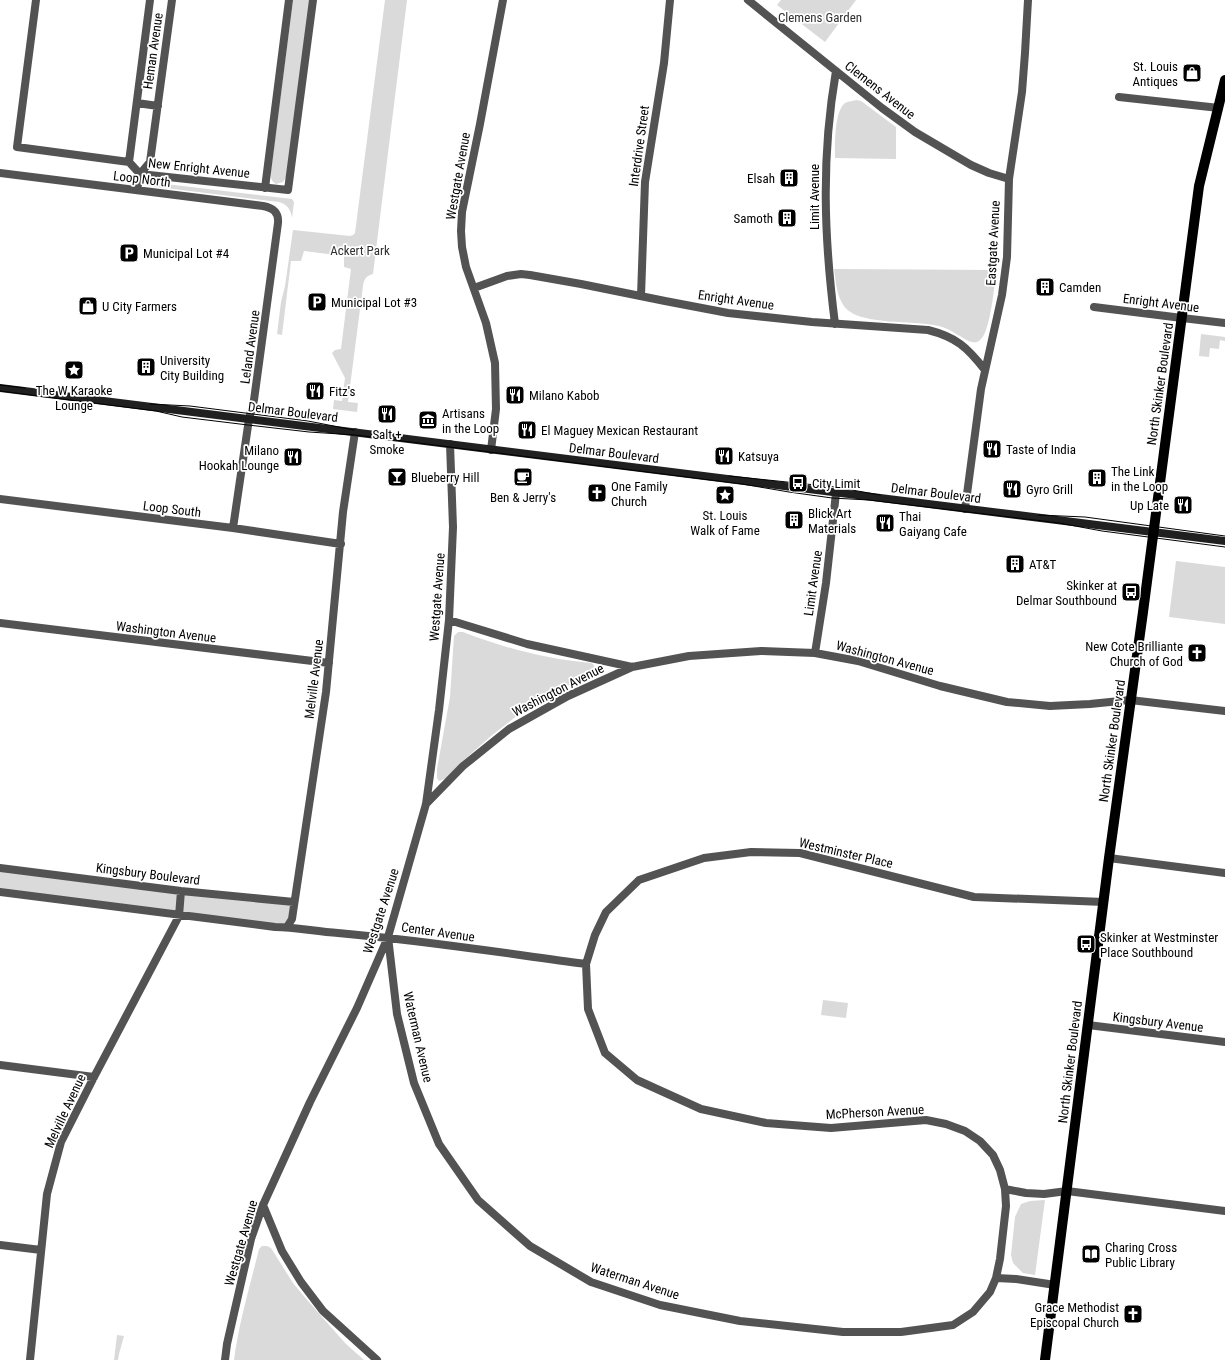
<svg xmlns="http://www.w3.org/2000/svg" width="1225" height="1360" font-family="'Roboto Condensed',sans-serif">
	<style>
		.green { fill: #dadada }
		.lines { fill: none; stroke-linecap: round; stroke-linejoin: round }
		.minor { stroke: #535353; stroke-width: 8 }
		.tertiary { stroke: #535353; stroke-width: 8 }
		.secondary { stroke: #202020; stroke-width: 8 }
		.primary { stroke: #000; stroke-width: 10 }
		.tram { stroke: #000; stroke-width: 1 }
		.labels { text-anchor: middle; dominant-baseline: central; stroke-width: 3.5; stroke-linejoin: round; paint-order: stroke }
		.park-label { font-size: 13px; fill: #313131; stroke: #fff }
		.street-label { font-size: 13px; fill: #000; stroke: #fff }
		.poi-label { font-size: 13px; fill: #000; stroke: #fff; text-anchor: start }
	</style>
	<rect width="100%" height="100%" fill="#fff"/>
	<path class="green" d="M293,0h17l-23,176 -4,6 -7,2c-6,-3 -5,-8 -5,-14z
		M385,0h22l-34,274c-7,2 -9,5 -10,12l-15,116 10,1 -1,9 -24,-3 1,-9 8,1 3,-23 -13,-25 3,-3 6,-1 10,-80 -7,-2v-11l-40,-5 -3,10h-10l-9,74 -5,-1 4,-32 4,-16 8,-56 57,6 3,-1 2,-2z
		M781,0h75l-31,42 -48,-37z
		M857,100l4,1 35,26v32l-61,-1c0,-13 -1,-46 10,-55 4,-2 8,-2 12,-3z
		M149,182l143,17 2,3 -2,16c-1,-8 -5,-14 -13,-16l-130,-16z
		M834,269l162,1c-1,13 -6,64 -16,70 -2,2 -5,3 -8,2 -5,-1 -10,-5 -14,-7 -7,-5 -16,-9 -25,-10 -21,-4 -68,-1 -84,-14 -12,-9 -13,-28 -15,-42z
		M1201,334l24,3v4l-5,-1 -1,9 -9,-1 -1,9 -10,-1z
		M1176,561l49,6v57l-56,-7z
		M458,632h5c41,16 83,27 128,31l3,2 -1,9 -33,15 -37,22 -32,25 -27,24 -17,18 -8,3 -2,-3v-9l13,-72 4,-61z
		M0,868l294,34 -7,25 -287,-35z
		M823,1000l25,3 -2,15 -25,-3z
		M1045,1200l-10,75 -12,-2 -10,-10 -2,-8 4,-38 6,-13 9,-3z
		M262,1246h5l4,2 22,35 15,18 37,42 19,17h-130c5,-38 16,-74 25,-111z
		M117,1335l7,1 -5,18 -1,6h-4z"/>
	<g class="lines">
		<path class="minor" d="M36,0l-19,147 112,15 11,12 148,16 25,-190
			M748,0l134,108 33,24 56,33 18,8 20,6
			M1119,97l100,11
			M137,103l21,3
			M129,162l21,-162
			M0,173l263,33c10,2 16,6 15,17l-24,177 -5,19 -16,109
			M265,188l24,-188
			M137,190l3,-16 10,-12 22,-162
			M474,288l33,-12 14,-2 9,1 51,9 84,17 63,12 84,9 116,8c28,7 39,17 57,40
			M641,296l4,-114 19,-119 6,-63
			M1094,307l88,11
			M835,324c-11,-87 -14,-166 1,-253
			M491,450l5,-41 -1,-46 -9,-40 -20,-56 -4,-20 -1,-16 1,-19 18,-88 23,-124
			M0,499l233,29 108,16
			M965,509l16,-120 21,-94 5,-38 2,-78 13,-87 3,-39 3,-53
			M449,620l78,24 105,23 57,-11 72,-5 54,2 43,8 82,25 67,16 43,4 40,-2 40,-4 95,11
			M0,623l329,40
			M815,653l11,-70 10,-90
			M426,804l37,-38 46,-37 59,-33 64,-29
			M1109,858l116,15
			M0,868l181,23 113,11
			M0,892l275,35c21,0 42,5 63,6 83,7 165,20 248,31
			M287,927l5,-8 34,-227 17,-180 12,-80
			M388,937l9,77 17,69 25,61 39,56 52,46 61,36 69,23 80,16 103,11h58l52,-7 20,-13 17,-20 6,-14 4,-19 6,-53 -1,-17 -5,-19 -7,-15 -13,-14 -15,-10 -19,-7 -20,-4 -95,8 -65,-5 -65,-14 -64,-29 -32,-27 -17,-44 -2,-45 9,-29 11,-23 33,-32 65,-22 47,-6 49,1 174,44 130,5
			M1088,1025l137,17
			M0,1065l94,12
			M1005,1189l21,4 18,1 23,-3 158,20
			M263,1205l19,46 19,31 22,29 54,49
			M0,1245l41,5
			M996,1278l20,1 39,6
			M30,1360l17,-166 14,-52 33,-65 85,-161 2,-25
			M225,1360l2,-16 24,-105 12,-34 47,-103 47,-94 31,-71 38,-133 13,-94 10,-90 4,-93 -3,-83"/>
		<path class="tertiary" d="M1182,318l43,5"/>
		<path class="secondary" d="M0,388l1225,153"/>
		<path class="primary" d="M1045,1360l64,-502 34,-246 56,-426 26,-106"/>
		<path class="tram" d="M0,385l25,3
			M0,391l156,20 26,6 66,8 61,7 46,3 387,49 47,8 43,6 37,2 190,23 43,8 123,16
			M150,404l40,2 118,15 46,9
			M729,476l106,11 45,8
			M1038,515l47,2 140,19"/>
	</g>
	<defs>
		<g id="shop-square" transform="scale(1)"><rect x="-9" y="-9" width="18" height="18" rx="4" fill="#000" stroke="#fff"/><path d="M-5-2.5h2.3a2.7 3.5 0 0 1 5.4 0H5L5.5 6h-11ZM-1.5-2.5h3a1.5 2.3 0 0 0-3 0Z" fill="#fff"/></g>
		<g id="building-square" transform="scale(1)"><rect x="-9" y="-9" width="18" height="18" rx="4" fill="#000" stroke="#fff"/><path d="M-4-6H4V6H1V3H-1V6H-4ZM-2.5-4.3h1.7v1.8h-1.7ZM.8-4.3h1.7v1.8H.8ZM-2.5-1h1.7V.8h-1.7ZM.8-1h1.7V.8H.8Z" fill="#fff"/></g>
		<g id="parking-square" transform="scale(1)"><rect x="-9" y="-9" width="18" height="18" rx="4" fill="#000" stroke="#fff"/><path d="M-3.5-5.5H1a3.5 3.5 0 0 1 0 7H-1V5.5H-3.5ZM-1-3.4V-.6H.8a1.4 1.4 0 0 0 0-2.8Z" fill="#fff"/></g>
		<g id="sight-square" transform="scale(1)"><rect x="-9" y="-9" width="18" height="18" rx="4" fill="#000" stroke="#fff"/><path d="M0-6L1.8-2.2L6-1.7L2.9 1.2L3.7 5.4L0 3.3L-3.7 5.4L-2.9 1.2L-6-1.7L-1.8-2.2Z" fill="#fff"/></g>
		<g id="restaurant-square" transform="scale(1)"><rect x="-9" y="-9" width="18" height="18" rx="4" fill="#000" stroke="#fff"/><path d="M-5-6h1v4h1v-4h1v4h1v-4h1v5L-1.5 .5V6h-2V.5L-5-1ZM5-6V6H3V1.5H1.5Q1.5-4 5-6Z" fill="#fff"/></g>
		<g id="museum-square" transform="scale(1)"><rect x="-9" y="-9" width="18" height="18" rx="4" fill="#000" stroke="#fff"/><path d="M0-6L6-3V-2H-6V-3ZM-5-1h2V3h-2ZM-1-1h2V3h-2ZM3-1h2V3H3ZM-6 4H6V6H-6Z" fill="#fff"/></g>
		<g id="bar-square" transform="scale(1)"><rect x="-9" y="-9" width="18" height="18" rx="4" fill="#000" stroke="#fff"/><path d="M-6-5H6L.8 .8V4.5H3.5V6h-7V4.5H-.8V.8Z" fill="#fff"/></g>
		<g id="cafe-square" transform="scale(1)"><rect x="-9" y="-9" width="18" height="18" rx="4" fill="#000" stroke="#fff"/><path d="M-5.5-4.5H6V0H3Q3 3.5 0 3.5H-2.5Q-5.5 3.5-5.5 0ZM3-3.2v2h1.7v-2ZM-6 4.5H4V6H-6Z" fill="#fff"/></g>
		<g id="bus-square" transform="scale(1)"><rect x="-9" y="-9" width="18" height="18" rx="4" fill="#000" stroke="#fff"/><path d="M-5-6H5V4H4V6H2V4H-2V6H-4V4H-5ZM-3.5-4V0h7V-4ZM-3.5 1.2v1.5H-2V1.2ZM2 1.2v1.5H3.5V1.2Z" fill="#fff"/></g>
		<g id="church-square" transform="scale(1)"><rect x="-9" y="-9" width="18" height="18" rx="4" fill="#000" stroke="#fff"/><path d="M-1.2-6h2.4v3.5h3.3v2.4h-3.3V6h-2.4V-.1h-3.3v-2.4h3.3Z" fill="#fff"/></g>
		<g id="library-square" transform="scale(1)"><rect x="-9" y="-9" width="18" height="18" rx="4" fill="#000" stroke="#fff"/><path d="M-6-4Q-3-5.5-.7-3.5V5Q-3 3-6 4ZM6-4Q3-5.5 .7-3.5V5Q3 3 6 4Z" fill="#fff"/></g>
	</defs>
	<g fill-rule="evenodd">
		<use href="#shop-square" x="1192" y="73"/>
		<use href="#building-square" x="789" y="178"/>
		<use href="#building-square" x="787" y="218"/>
		<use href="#parking-square" x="129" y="253"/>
		<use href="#building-square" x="1045" y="287"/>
		<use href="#parking-square" x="317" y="302"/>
		<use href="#shop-square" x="88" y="306"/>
		<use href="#building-square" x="146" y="367"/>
		<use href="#sight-square" x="74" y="370"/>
		<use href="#restaurant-square" x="315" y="391"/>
		<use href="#restaurant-square" x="515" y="395"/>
		<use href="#restaurant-square" x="387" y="414"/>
		<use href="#museum-square" x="428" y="420"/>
		<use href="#restaurant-square" x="527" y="430"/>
		<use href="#restaurant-square" x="992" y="449"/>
		<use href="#restaurant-square" x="724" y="456"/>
		<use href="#restaurant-square" x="293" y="457"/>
		<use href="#bar-square" x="397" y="477"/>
		<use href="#cafe-square" x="523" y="477"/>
		<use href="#building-square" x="1097" y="478"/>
		<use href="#bus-square" x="798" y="483"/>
		<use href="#restaurant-square" x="1012" y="489"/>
		<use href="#church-square" x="597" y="493"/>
		<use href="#sight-square" x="725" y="495"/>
		<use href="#restaurant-square" x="1183" y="505"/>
		<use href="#building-square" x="794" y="520"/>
		<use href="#restaurant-square" x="885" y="523"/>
		<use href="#building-square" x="1015" y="564"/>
		<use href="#bus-square" x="1131" y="592"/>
		<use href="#church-square" x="1197" y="653"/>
		<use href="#bus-square" x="1086" y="944"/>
		<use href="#library-square" x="1091" y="1254"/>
		<use href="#church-square" x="1133" y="1314"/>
	</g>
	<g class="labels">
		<g class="park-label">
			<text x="820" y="17">Clemens Garden</text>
			<text x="360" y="250">Ackert Park</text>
		</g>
		<g class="street-label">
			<text transform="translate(153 51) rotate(-82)">Heman Avenue</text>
			<text transform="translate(880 90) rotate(38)">Clemens Avenue</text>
			<text transform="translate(639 146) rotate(-82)">Interdrive Street</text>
			<text transform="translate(199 168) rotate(6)">New Enright Avenue</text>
			<text transform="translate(458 176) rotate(-80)">Westgate Avenue</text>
			<text transform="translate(142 179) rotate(7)">Loop North</text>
			<text transform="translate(814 197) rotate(-90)">Limit Avenue</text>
			<text transform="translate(993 243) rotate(-87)">Eastgate Avenue</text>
			<text transform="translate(736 300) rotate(8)">Enright Avenue</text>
			<text transform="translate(1161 303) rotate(7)">Enright Avenue</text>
			<text transform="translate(250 347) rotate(-82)">Leland Avenue</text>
			<text transform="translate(1160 384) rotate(-82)">North Skinker Boulevard</text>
			<text transform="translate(293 412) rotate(7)">Delmar Boulevard</text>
			<text transform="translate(614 453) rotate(7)">Delmar Boulevard</text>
			<text transform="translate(936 493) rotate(7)">Delmar Boulevard</text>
			<text transform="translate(172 509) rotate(7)">Loop South</text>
			<text transform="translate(813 583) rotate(-82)">Limit Avenue</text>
			<text transform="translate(437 597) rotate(-86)">Westgate Avenue</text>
			<text transform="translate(166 632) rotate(7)">Washington Avenue</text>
			<text transform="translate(885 658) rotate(15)">Washington Avenue</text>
			<text transform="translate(314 679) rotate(-83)">Melville Avenue</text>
			<text transform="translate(558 690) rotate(-27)">Washington Avenue</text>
			<text transform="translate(1112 741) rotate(-82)">North Skinker Boulevard</text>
			<text transform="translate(846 853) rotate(13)">Westminster Place</text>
			<text transform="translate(148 874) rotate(7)">Kingsbury Boulevard</text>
			<text transform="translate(381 911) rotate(-72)">Westgate Avenue</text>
			<text transform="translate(438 932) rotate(8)">Center Avenue</text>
			<text transform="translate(1158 1022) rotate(7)">Kingsbury Avenue</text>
			<text transform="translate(418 1037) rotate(77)">Waterman Avenue</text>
			<text transform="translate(1070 1062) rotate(-83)">North Skinker Boulevard</text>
			<text transform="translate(65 1111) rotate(-65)">Melville Avenue</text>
			<text transform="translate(875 1112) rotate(-3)">McPherson Avenue</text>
			<text transform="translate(241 1243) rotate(-74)">Westgate Avenue</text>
			<text transform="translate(635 1281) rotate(18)">Waterman Avenue</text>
		</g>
		<g class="poi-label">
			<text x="1178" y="66" text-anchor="end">St. Louis<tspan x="1178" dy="15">Antiques</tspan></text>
			<text x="775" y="178" text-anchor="end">Elsah</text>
			<text x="773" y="218" text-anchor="end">Samoth</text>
			<text x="143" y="253">Municipal Lot #4</text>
			<text x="1059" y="287">Camden</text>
			<text x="331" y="302">Municipal Lot #3</text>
			<text x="102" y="306">U City Farmers</text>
			<text x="160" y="360">University<tspan x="160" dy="15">City Building</tspan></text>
			<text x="74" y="390" text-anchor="middle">The W Karaoke<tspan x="74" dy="15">Lounge</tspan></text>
			<text x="329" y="391">Fitz's</text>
			<text x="529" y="395">Milano Kabob</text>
			<text x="442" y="413">Artisans<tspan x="442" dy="15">in the Loop</tspan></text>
			<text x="541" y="430">El Maguey Mexican Restaurant</text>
			<text x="387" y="434" text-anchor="middle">Salt +<tspan x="387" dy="15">Smoke</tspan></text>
			<text x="1006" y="449">Taste of India</text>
			<text x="279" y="450" text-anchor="end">Milano<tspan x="279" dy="15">Hookah Lounge</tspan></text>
			<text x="738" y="456">Katsuya</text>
			<text x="1111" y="471">The Link<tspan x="1111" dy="15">in the Loop</tspan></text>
			<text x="411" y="477">Blueberry Hill</text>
			<text x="812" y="483">City Limit</text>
			<text x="611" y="486">One Family<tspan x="611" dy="15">Church</tspan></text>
			<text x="1026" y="489">Gyro Grill</text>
			<text x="523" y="497" text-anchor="middle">Ben &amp; Jerry's</text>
			<text x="1169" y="505" text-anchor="end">Up Late</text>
			<text x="808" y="513">Blick Art<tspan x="808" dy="15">Materials</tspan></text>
			<text x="725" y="515" text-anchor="middle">St. Louis<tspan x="725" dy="15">Walk of Fame</tspan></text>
			<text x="899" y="516">Thai<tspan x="899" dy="15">Gaiyang Cafe</tspan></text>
			<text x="1029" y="564">AT&amp;T</text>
			<text x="1117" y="585" text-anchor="end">Skinker at<tspan x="1117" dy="15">Delmar Southbound</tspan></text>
			<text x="1183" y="646" text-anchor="end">New Cote Brilliante<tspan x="1183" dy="15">Church of God</tspan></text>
			<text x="1100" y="937">Skinker at Westminster<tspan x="1100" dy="15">Place Southbound</tspan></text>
			<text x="1105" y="1247">Charing Cross<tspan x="1105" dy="15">Public Library</tspan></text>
			<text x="1119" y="1307" text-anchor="end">Grace Methodist<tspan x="1119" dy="15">Episcopal Church</tspan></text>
		</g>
	</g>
</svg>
